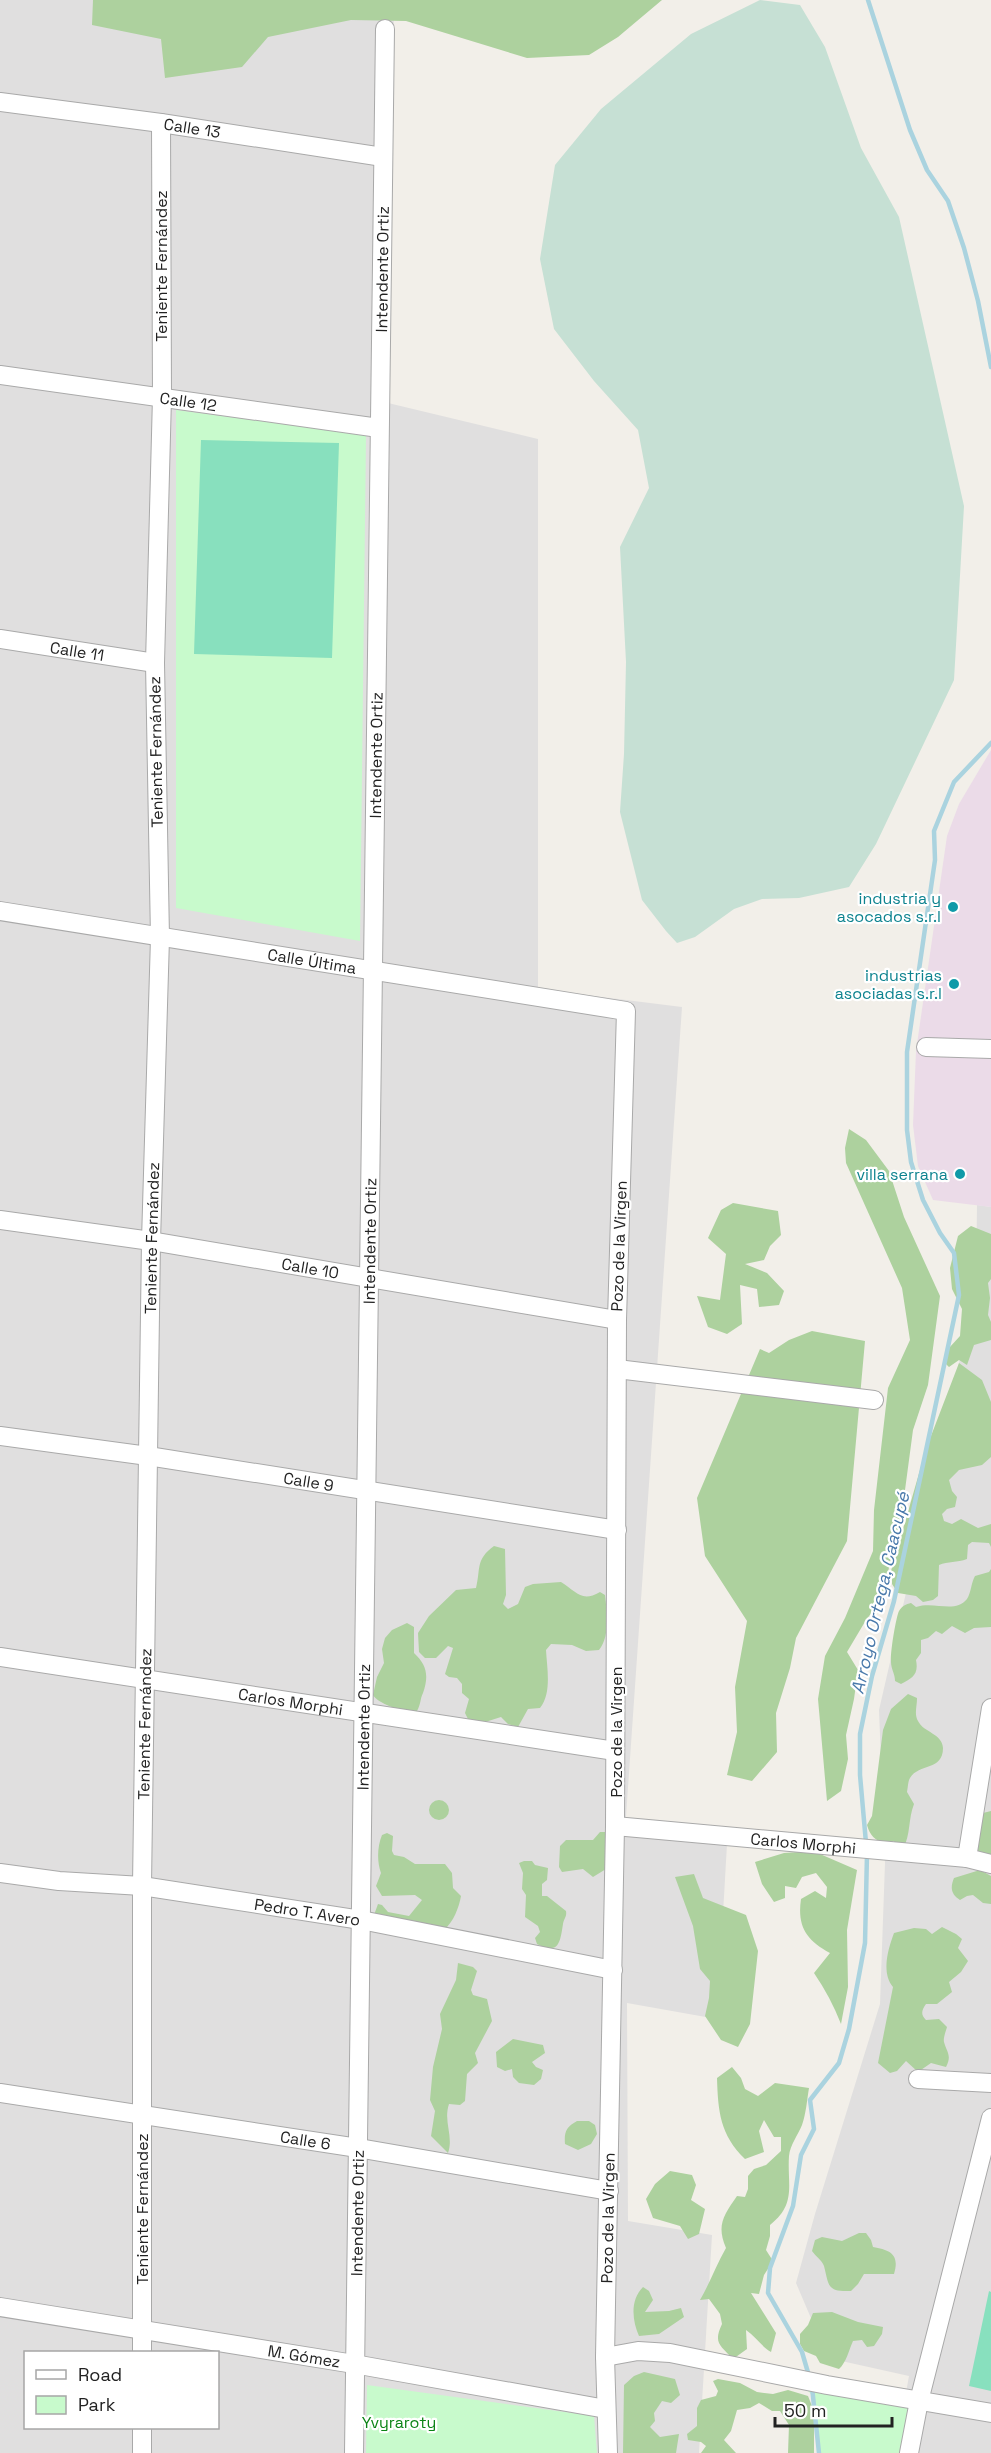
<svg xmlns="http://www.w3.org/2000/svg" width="991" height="2453" font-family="'Space Grotesk',sans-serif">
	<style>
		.residential { fill: #e0dfdf; fill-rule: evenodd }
		.industrial { fill: #ebdbe8 }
		.forest { fill: #add19e }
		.wetland { fill: #c6e0d4 }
		.park { fill: #c8facc }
		.pitch { fill: #88e0be }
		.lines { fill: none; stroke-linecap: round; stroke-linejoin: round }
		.stream { stroke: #aad3df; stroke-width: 4.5 }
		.minor-casing { stroke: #a9a9a9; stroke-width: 20 }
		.minor { stroke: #fff; stroke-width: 18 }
		.culture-dot { fill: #0f9aa8; stroke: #fff; stroke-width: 2 }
		.labels { text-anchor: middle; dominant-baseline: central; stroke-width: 4.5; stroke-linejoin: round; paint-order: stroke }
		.street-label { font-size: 16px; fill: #222; stroke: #fff }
		.culture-label { font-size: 16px; fill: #0d838f; stroke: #fff; text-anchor: end }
		.park-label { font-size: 16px; fill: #0c8416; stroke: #fff }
		.water-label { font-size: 18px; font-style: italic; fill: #4a7aab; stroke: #fff }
	</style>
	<rect width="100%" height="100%" fill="#f2efe9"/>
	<path class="residential" d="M0,0h307l87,9 -6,394 150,36v550l144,18 -57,824 102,13 -10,175 -90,-16 1,218 84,14 -13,218h-699zM26,2352h192v76h-192z
		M977,1205l14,2v1246h-96l14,-77 -81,-18 -32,-75 19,-69 65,-210 5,-141 -6,-153 97,-421z"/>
	<path class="industrial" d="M991,750v457l-58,-7 -15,-34 -5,-41 3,-74 31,-215 12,-32z"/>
	<path class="forest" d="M93,0h569l-44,37 -29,18 -62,3 -121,-37 -55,-1 -83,17 -26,30 -77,11 -4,-39 -69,-14z
		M849,1129l17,11 23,31 15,46 36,79 -12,89 -15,45 -10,75 -21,94 -16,21 -19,32 11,18 -4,29 -8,36 2,24 -7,32 -14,10 -9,-102 7,-43 20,-38 28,-67 1,-41 14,-122 22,-48 -8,-52 -56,-125 -1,-15z
		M733,1203l45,8 3,24 -11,11 -6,14 -19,4 22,9 17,18 -5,14 -20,2 -2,-18 -17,-4 2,39 -15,10 -19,-7 -11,-31 23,4 6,-46 -18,-16 13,-28z
		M971,1226l20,8v45l-3,4 2,15 -2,17 3,7v18l-17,5 -7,20 -8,-5 -10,7 -6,-6 6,-13 11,-12 2,-27 -10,-20 -2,-21 8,-32z
		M812,1331l53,10 -18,200 -51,97 -6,30 -14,45 1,39 -25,29 -25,-6 10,-43 -2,-45 12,-66 -42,-65 -8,-58 63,-149 9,4 20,-13z
		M959,1363l23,17 9,22v55l-9,8 -23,5 -10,10 3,11 5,6 -2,10 -8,2 -5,5 2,7 8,3 9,-5 17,9 13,-4v23l-2,-4 -17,-1 -4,3 -1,14c-10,4 -19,2 -28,6l-1,31 -5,4 -10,2 -7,-6 -18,-3 -6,-9 -1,-13 35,-122z
		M494,1546l11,3 1,46 -3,9 5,5 10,-5 7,-17 8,-3 28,-2c15,9 20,21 39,10l5,3c2,17 5,42 -6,55l-13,1 -14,-6 -21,-1 -5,6c1,18 6,43 -6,58l-12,1 -10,18 -10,-3 -7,-7 -19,6 -14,-4 -3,-6 4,-14 -7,-6v-9l-5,-6 -8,-1 -4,-3 8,-26 -5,-2 -12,12h-11l-6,-6 -1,-19 11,-17 27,-26 20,-2c5,-20 -1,-28 18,-42z
		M991,1569v58l-17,1 -9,5 -13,-7 -10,8 -6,-3 -8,7 -7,2v13l-5,7c3,15 -4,18 -15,24l-6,-3c0,-7 -4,-12 -4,-19 -1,-8 5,-45 8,-51 3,-5 7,-7 12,-8l5,4c19,-6 39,7 51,-8 4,-6 4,-16 8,-23l14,-4z
		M407,1623l7,4v26c13,12 15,23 9,40 -3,6 -2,11 -6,18 -10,3 -39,-7 -44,-16l4,-18 7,-14 -2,-14 3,-11 7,-8z
		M908,1694l9,4c0,9 -3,16 1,23 6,12 24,12 25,27 0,23 -24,15 -33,30 -2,3 -2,9 -3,14l7,12c-6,15 -3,30 -11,45h-7l-2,-8 -8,3c-11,-4 -16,-8 -19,-19l5,-9 11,-86 8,-21z
		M429 1810a10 10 0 1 1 20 0a10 10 0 1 1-20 0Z
		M991,1811v48l-19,-9 7,-36z
		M600,1832h8l-2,37 -13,8 -10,-8 -21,3 -3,-5 1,-21 6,-6h27z
		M387,1833l6,3 -1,15 2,4 10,2 11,7h30l7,9 1,15 8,8c-2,12 -8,26 -16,33l-71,-14 4,-11 4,1 6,7 21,4 13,-16 -7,-5 -33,1 -6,-10 5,-13c-4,-11 -4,-26 1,-38z
		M813,1851l44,19 -10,60 1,57 -7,37c-7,-18 -16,-35 -27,-51l16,-20c-24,-13 -33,-27 -29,-54l14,-8 11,7 1,-11 -11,-14 -14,4 -6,11 -11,-2v12l-11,4 -12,-18 -7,-22 29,-9z
		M524,1861h8l3,4 13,3 -1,12 -5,4v12h5l19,15c1,6 -2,7 -3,13 -3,19 -4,31 -26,20l-2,-6 5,-6 -2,-6 -13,-9 1,-22 -4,-6 1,-16 -4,-10z
		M980,1870l11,6v28l-8,-1 -10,-8 -6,1 -7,4c-9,-6 -10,-12 -6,-22z
		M694,1874l9,24 43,17 12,36 -8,73 -12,23 -17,-7 -16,-24 4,-18 1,-17 -10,-12 -7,-43 -18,-49z
		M942,1927l14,7 6,5 -4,9 10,13 -7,11 -12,10 3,10 -15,12h-11c-4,6 -6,10 0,16l13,-1 8,8c-1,4 -4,11 -3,15 3,11 8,13 2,25l-15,-4 -13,9 -12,-11 -9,10 -7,2 -12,-10 15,-76c-12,-14 -5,-38 1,-54l20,-5 12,1 6,5z
		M458,1963l15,4 4,4 -6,19 2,5 14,4 5,22 -17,32 3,10 -11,11 -2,27 -5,4 -11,-1c-6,18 5,32 -1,49l-17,-17 4,-25 -5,-11 3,-33 9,-38 -2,-15 16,-34z
		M513,2039l30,6 2,8 -13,9 4,5 7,3 -2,9 -7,6 -15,-2 -6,-6 -1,-8 -7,2 -8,-4 -1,-15z
		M732,2067l9,11 4,11 13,7 17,-13 34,5c-2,12 -3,26 -7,37 -4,10 -12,20 -13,31 -2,29 8,48 -19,69v11l-4,14 7,11 -9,14 -5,19 -8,-1 25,40 -5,19c-10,-6 -15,-15 -25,-22l1,19 -14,10c-13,-14 -20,-16 -11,-35l-2,-10 -11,-15 -9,1c10,-17 16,-35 26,-52 -10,-23 -2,-33 11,-52l8,1 3,-8v-13l6,-7 12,-4 15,-14v-14h-7l-10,-17 -5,11 5,21 -19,7c-25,-24 -27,-48 -28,-81z
		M577,2121h12l6,4 2,9 -6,10 -13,6 -13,-6c-1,-12 1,-17 12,-23z
		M670,2171l22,4 4,10 -5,15 14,9 -6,25 -11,5 -8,-13 -27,-8 -7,-19 9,-15z
		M859,2233h7l5,7 2,7c17,3 27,7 21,27h-30l-6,10 -7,7c-24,1 -22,-5 -27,-25 -2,-6 -8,-9 -12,-15l3,-11 7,-3 20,4z
		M643,2287l6,4 4,9 -8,12 24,-1 12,-3 3,9 -25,17 -20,2c-7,-16 -9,-36 4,-49z
		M832,2312l26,10 25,5 -1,7 -8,12 -7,1 -5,-7 -9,1c-4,9 -7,22 -14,28l-19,-6 -4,-7 -12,-5 -4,-7v-10l8,-9 5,-12z
		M644,2372l31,7 5,16 -9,8 -9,-2 -8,12 1,8 -5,6 10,10 19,-3 -3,19h-53l1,-68 10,-9z
		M718,2379l22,4 17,9 16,2 15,-4 20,6 6,15v42h-26l1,-28 -9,-14h-8l-13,-8 -9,5 -13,2 -6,21 -7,9 12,13h-35l5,-7 -5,-4 -13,-2 -1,-6 10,-8v-18l4,-8 15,-4 2,-5 -5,-10z"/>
	<path class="wetland" d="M760,0l40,5 25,42 36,101 38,69 65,289 -10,174 -78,164 -27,43 -50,11 -37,1 -28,10 -39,28 -18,6 -11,-12 -24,-31 -22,-88 4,-58 2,-92 -6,-115 29,-59 -11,-58 -44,-49 -40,-52 -14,-70 15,-94 46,-56 90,-75z"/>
	<path class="park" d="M176,410l190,25 -6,506 -184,-33z
		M795,2378l124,23 -10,52h-90l-5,-56z
		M367,2385l227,31 3,37h-231z"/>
	<path class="pitch" d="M201,440l138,3 -7,215 -138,-4z
		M989,2291l2,1v99l-22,-5z"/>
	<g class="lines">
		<path class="stream" d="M868,0l42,130 17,40 21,31 16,47 14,53 13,66
			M866,1843l-6,-68v-41l12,-58 22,-75 65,-306 -5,-42 -14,-20 -17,-33 -12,-38 -4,-32v-78l28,-192 -1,-29 20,-49 37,-39
			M809,2376l-7,-24 -34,-59 2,-25 23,-62 8,-51 13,-26 -4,-29 29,-37 10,-34 16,-86 2,-89
			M812,2387l7,66"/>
		<g class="minor-casing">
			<g id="minor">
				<path id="s1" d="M0,102l161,21 222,34"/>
				<path id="s2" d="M0,375l379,53"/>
				<path id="s3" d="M0,639l155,24"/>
				<path id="s4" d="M0,911l626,100 -9,309 -2,506 -10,531 3,96"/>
				<path d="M926,1047l65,2"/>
				<path id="s5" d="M0,1220l151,21 466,79"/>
				<path d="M617,1369l257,31"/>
				<path id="s6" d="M0,1436l148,20 469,74"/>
				<path id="s7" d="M0,1657l615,94"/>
				<path id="s8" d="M615,1826l352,32 24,6"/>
				<path d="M967,1858l24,-150"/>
				<path id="s9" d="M0,1873l59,8 83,5 219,34 252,50"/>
				<path d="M918,2079l73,4"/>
				<path id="s10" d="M0,2093l358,55 251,43"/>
				<path id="s11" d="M0,2307l354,57 252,45"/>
				<path id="s12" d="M142,2352v-466l9,-645 9,-303 -5,-275 7,-266 -1,-274"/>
				<path d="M605,2357l33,-6 32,2 157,32 164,28"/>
				<path d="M142,2428v25"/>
				<path id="s13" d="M354,2453l31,-2424"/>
				<path d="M909,2453l10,-52 72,-283"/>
			</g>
		</g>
		<use href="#minor" class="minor"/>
	</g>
	<g class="culture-dot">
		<circle cx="953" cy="907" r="6"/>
		<circle cx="954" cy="984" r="6"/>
		<circle cx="960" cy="1174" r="6"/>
	</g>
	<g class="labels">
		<g class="street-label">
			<text stroke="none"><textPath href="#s1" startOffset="194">Calle 13</textPath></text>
			<text transform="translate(161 266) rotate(-90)">Teniente Fernández</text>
			<text stroke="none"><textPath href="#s13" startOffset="2184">Intendente Ortiz</textPath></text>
			<text stroke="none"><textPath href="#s2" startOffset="190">Calle 12</textPath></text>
			<text stroke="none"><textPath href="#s3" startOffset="78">Calle 11</textPath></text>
			<text transform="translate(156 752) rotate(-91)">Teniente Fernández</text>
			<text stroke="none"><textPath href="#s13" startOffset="1698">Intendente Ortiz</textPath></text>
			<text stroke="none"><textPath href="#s4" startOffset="316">Calle Última</textPath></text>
			<text stroke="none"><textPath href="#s12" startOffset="1114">Teniente Fernández</textPath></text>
			<text stroke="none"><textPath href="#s13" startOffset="1212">Intendente Ortiz</textPath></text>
			<text transform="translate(619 1246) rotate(-88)">Pozo de la Virgen</text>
			<text stroke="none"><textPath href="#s5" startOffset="314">Calle 10</textPath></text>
			<text stroke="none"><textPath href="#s6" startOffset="312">Calle 9</textPath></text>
			<text stroke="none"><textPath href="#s7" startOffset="294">Carlos Morphi</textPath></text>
			<text stroke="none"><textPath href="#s12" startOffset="628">Teniente Fernández</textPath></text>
			<text stroke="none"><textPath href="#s13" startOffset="726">Intendente Ortiz</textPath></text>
			<text transform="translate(616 1732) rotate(-90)">Pozo de la Virgen</text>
			<text stroke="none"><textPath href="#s8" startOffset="189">Carlos Morphi</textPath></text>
			<text stroke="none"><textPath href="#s9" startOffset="310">Pedro T. Avero</textPath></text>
			<text stroke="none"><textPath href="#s10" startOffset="309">Calle 6</textPath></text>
			<text transform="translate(142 2209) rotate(-90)">Teniente Fernández</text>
			<text stroke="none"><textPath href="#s13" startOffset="240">Intendente Ortiz</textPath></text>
			<text transform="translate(608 2218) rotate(-89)">Pozo de la Virgen</text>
			<text stroke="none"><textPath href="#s11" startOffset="308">M. Gómez</textPath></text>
		</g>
		<g class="culture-label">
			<text x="941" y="898">industria y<tspan x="941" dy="18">asocados s.r.l</tspan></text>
			<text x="942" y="975">industrias<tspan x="942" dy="18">asociadas s.r.l</tspan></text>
			<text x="948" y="1174">villa serrana</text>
		</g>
		<g class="park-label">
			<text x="399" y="2422">Yvyraroty</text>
		</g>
		<g class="water-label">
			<text transform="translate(880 1593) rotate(-77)">Arroyo Ortega, Caacupé</text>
		</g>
	</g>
	<rect x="24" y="2351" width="195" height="78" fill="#ffffff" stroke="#a7a7a7" stroke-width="1.5"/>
	<rect x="36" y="2370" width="30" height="9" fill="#ffffff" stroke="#a7a7a7" stroke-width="1.5"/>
	<text x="78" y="2381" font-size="18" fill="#222222">Road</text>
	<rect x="36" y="2396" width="30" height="18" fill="#c8facc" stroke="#a7a7a7" stroke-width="1.5"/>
	<text x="78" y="2411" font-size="18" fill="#222222">Park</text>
	<path d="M775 2417v9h117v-9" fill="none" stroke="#222222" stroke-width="3"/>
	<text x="784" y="2417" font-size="18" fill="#222222" stroke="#ffffff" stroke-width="4.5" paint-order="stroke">50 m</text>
</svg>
